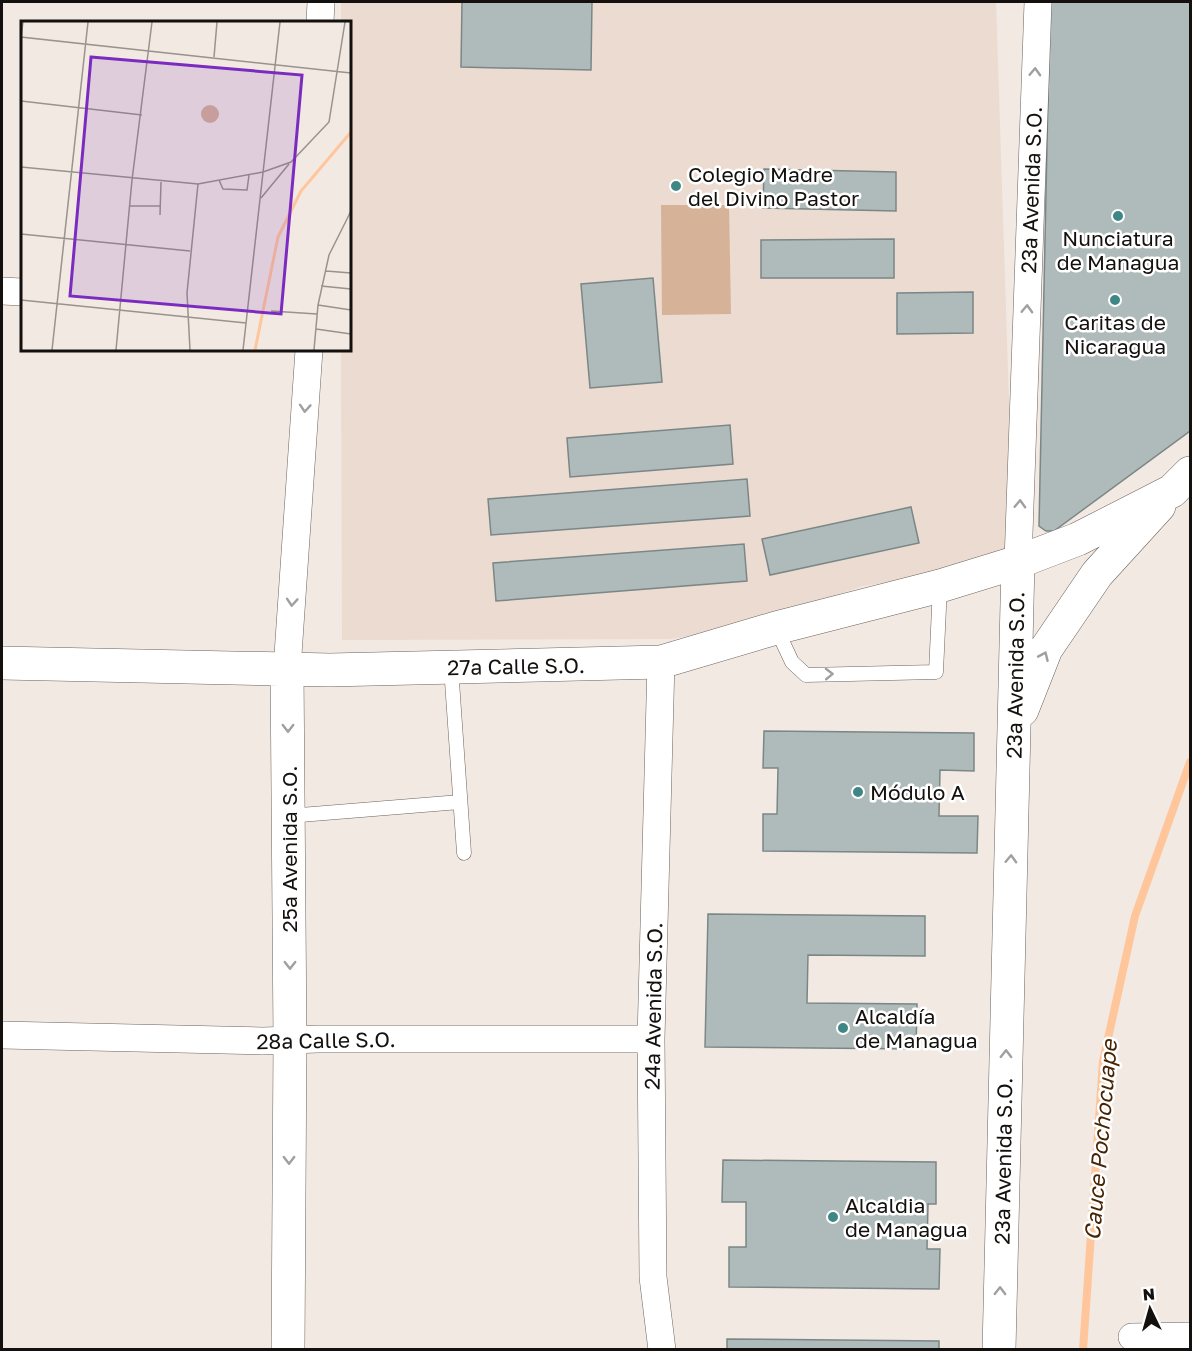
<svg xmlns="http://www.w3.org/2000/svg" width="1192" height="1351" font-family="'Golos Text',sans-serif">
	<style>
		.built { fill: #ebdbd0 }
		.green { fill: #d6b298 }
		.lines { fill: none; stroke-linecap: round; stroke-linejoin: round }
		.stream { stroke: #ffc69c; stroke-width: 8 }
		.building { fill: #afbbba; stroke: #7b8786; stroke-width: 1.5 }
		.service-casing { stroke: #6b635e; stroke-width: 15 }
		.minor-casing { stroke: #6b635e; stroke-width: 28 }
		.tertiary-casing { stroke: #6b635e; stroke-width: 34 }
		.service { stroke: #fff; stroke-width: 14 }
		.minor { stroke: #fff; stroke-width: 27 }
		.tertiary { stroke: #fff; stroke-width: 33 }
		.oneway { stroke: #a19f9f }
		.poi-dot { fill: #3f8785; stroke: #fff; stroke-width: 2 }
		.labels { text-anchor: middle; dominant-baseline: central; stroke-width: 5; stroke-linejoin: round; paint-order: stroke }
		.poi-label { font-size: 21px; fill: #13100e; stroke: #fff; text-anchor: start }
		.street-label { font-size: 21px; fill: #13100e; stroke: #fff }
		.water-label { font-size: 22px; font-style: italic; fill: #472403; stroke: #fff }
		.inset-river { fill: none; stroke: #ffc69c; stroke-width: 3 }
		.inset-road { fill: none; stroke: #99928d; stroke-width: 1.5 }
		.view { fill: #7b2cbf; fill-opacity: 0.15; stroke: #7b2cbf; stroke-width: 3 }
		.inset-edge { fill: none; stroke: #13100e; stroke-width: 3 }
	</style>
	<rect width="100%" height="100%" fill="#f2e9e2"/>
	<path class="built" d="M341,2h655l18,554 -100,22 -51,8 -114,39 -78,14 -329,1 -1,-290h9v-328h-9z"/>
	<path class="green" d="M661,205h68l2,109 -69,1z"/>
	<g class="lines">
		<path class="stream" d="M1083,1350l20,-289 32,-145 55,-154"/>
	</g>
	<path class="building" d="M462,2h130l-1,68 -130,-3z
		M1050,2h140v429l-136,100h-8l-7,-5z
		M764,169l132,3v39l-133,-3z
		M894,239v39h-133v-38z
		M653,278l9,104 -72,6 -9,-104z
		M973,292v41l-76,1v-41z
		M730,425l3,39 -163,13 -3,-39z
		M747,479l3,37 -259,19 -3,-36z
		M911,507l8,36 -149,32 -8,-36z
		M744,544l3,37 -251,20 -3,-38z
		M764,731l210,2v38l-34,-1 -1,46h39l-1,37 -214,-2v-37h14l1,-46h-15z
		M708,914l217,2v40l-117,-1 -1,48 110,1 -1,45 -211,-2z
		M723,1160l213,2v42h-8l-1,45h13l-1,40 -210,-2v-40h17v-45h-24z
		M727,1339l212,2v9h-212z"/>
	<g class="lines">
		<g class="service-casing">
			<path id="service" d="M776,628l16,34 14,13 130,-3 4,-86
				M451,667l13,186
				M288,816l172,-14"/>
		</g>
		<g class="minor-casing">
			<path id="minor" d="M320,22l1,-20
				M2,291l20,1
				M1018,562l20,-560
				M661,662l-10,377 2,238 9,73
				M287,669l22,-319
				M2,1035l261,6 55,-2h333
				M1132,1337l58,-1"/>
		</g>
		<g class="tertiary-casing">
			<path id="tertiary" d="M2,663l328,7 331,-8 115,-34 164,-42 78,-24 60,-23 94,-48 18,-18
				M287,669l3,371 -2,310
				M1022,710l24,-61 51,-75 62,-68
				M999,1350l19,-788"/>
		</g>
		<use href="#service" class="service"/>
		<use href="#minor" class="minor"/>
		<use href="#tertiary" class="tertiary"/>
	</g>
	<defs><path id="oneway-chevron" d="M-2-3.5L2.5 0L-2 3.5" fill="none" stroke-width="1.6" stroke-linecap="round" stroke-linejoin="round" transform="scale(1.5)"/></defs>
	<g class="oneway">
		<use href="#oneway-chevron" transform="translate(1035 72) rotate(-88)"/>
		<use href="#oneway-chevron" transform="translate(1027 309) rotate(-88)"/>
		<use href="#oneway-chevron" transform="translate(305 408) rotate(94)"/>
		<use href="#oneway-chevron" transform="translate(1020 504) rotate(-88)"/>
		<use href="#oneway-chevron" transform="translate(292 602) rotate(94)"/>
		<use href="#oneway-chevron" transform="translate(1044 656) rotate(-66)"/>
		<use href="#oneway-chevron" transform="translate(829 674) rotate(-1)"/>
		<use href="#oneway-chevron" transform="translate(288 728) rotate(90)"/>
		<use href="#oneway-chevron" transform="translate(1011 859) rotate(-88)"/>
		<use href="#oneway-chevron" transform="translate(290 965) rotate(90)"/>
		<use href="#oneway-chevron" transform="translate(1006 1054) rotate(-89)"/>
		<use href="#oneway-chevron" transform="translate(289 1160) rotate(90)"/>
		<use href="#oneway-chevron" transform="translate(1000 1291) rotate(-89)"/>
	</g>
	<g class="poi-dot">
		<circle cx="676" cy="186" r="6"/>
		<circle cx="1118" cy="216" r="6"/>
		<circle cx="1115" cy="300" r="6"/>
		<circle cx="858" cy="792" r="6"/>
		<circle cx="843" cy="1028" r="6"/>
		<circle cx="833" cy="1217" r="6"/>
	</g>
	<g class="labels">
		<g class="poi-label">
			<text x="688" y="174">Colegio Madre<tspan x="688" dy="24">del Divino Pastor</tspan></text>
			<text x="1118" y="238" text-anchor="middle">Nunciatura<tspan x="1118" dy="24">de Managua</tspan></text>
			<text x="1115" y="322" text-anchor="middle">Caritas de<tspan x="1115" dy="24">Nicaragua</tspan></text>
			<text x="870" y="792">Módulo A</text>
			<text x="855" y="1016">Alcaldía<tspan x="855" dy="24">de Managua</tspan></text>
			<text x="845" y="1205">Alcaldia<tspan x="845" dy="24">de Managua</tspan></text>
		</g>
		<g class="street-label">
			<text transform="translate(1031 190) rotate(-88)">23a Avenida S.O.</text>
			<text transform="translate(516 666) rotate(-1)">27a Calle S.O.</text>
			<text transform="translate(1015 675) rotate(-89)">23a Avenida S.O.</text>
			<text transform="translate(289 849) rotate(-90)">25a Avenida S.O.</text>
			<text transform="translate(653 1006) rotate(-89)">24a Avenida S.O.</text>
			<text transform="translate(326 1040) rotate(-1)">28a Calle S.O.</text>
			<text transform="translate(1003 1161) rotate(-89)">23a Avenida S.O.</text>
		</g>
		<g class="water-label">
			<text transform="translate(1100 1140) rotate(-85)">Cauce Pochocuape</text>
		</g>
	</g>
	<g transform="translate(21 21)">
		<rect width="330" height="330" fill="#f2e9e2"/>
		<path d="M180 93a9 9 0 1 1 18 0a9 9 0 1 1-18 0Z" fill="#d6b298"/>
		<path class="inset-river" d="M234,329l23,-113 23,-46 50,-59"/>
		<path class="inset-road" d="M2,1l-2,15 330,36M193,36l3,-35M0,80l121,14M0,146l177,17 65,-12 28,-10 38,-40 16,-100M198,159l4,9 24,1 2,-15M240,177l28,-34M109,185h30M139,194l1,-33M0,213l169,17M305,250l25,2M300,265l30,3M0,279l225,23M297,284l33,5M250,290l46,3M295,308l35,5M31,329l36,-328M95,329l16,-170 20,-158M169,329l-3,-57 11,-109M222,329l37,-328M293,329l4,-45 11,-50 22,-44"/>
		<path class="view" d="M70,36l211,18 -21,239 -211,-18z"/>
		<rect width="330" height="330" class="inset-edge"/>
	</g>
	<rect width="1192" height="1351" fill="none" stroke="#13100e" stroke-width="6"/>
	<g transform="translate(1150 1309) rotate(355)" stroke="#ffffff" stroke-width="4.5" paint-order="stroke">
	<path d="M0-4.5L10 22L0 15L-10 22Z" fill="#13100e"/>
	<text y="-9" font-size="16" font-weight="bold" text-anchor="middle" fill="#13100e">N</text>
	</g>
</svg>
